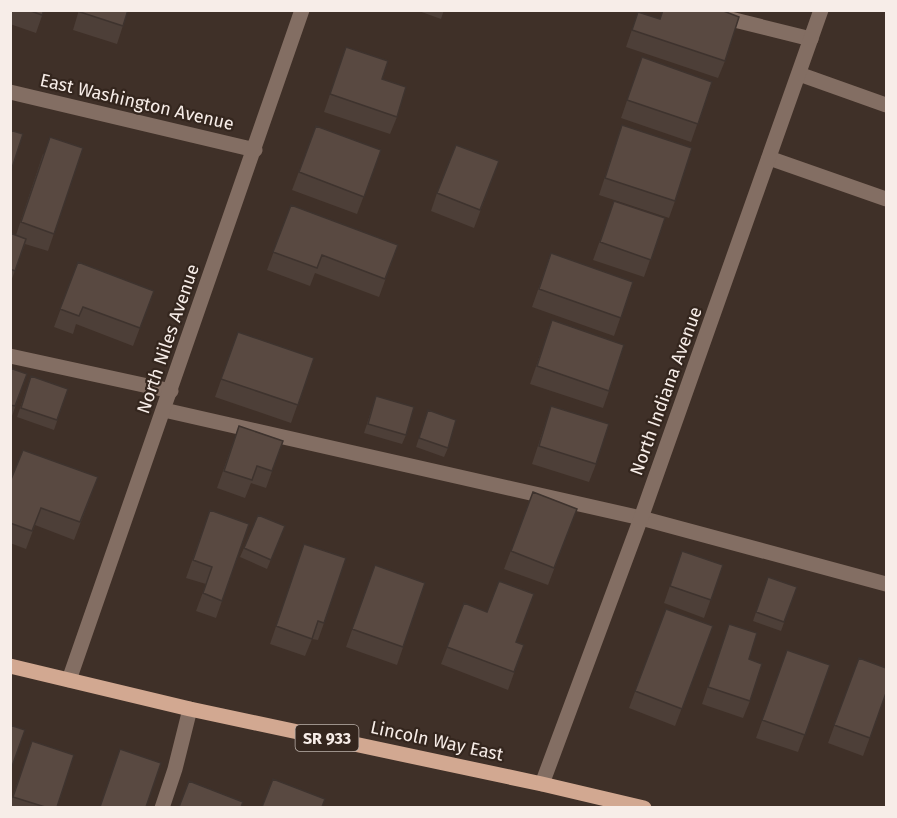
<svg xmlns="http://www.w3.org/2000/svg" width="897" height="818" font-family="'Fira Sans',sans-serif">
	<style>
		.lines { fill: none; stroke-linecap: round; stroke-linejoin: round }
		.lane { stroke: #836e63; stroke-width: 15 }
		.street { stroke: #836e63; stroke-width: 15 }
		.primary { stroke: #d2a891; stroke-width: 15 }
		.wall { fill: #4d3f38 }
		.building { fill: #594941; stroke: #3e332e; stroke-width: 1.5 }
		.labels { text-anchor: middle; dominant-baseline: central; stroke-width: 4.5; stroke-linejoin: round; paint-order: stroke }
		.shield { fill: #34261e; stroke: #bcb1ab; stroke-width: 1.5 }
		.shield-label { font-size: 16px; font-weight: bold; fill: #f7ede8 }
		.street-label { font-size: 18px; fill: #f7ede8; stroke: #34261e }
	</style>
	<rect width="100%" height="100%" fill="#3f3028"/>
	<g class="lines">
		<path class="lane" d="M694,10l117,29
			M799,74l87,31
			M769,158l117,41
			M10,356l161,35
			M164,410l477,108 245,66
			M162,808l13,-39 15,-60"/>
		<path class="street" d="M10,92l245,58
			M69,680l233,-670
			M542,784l99,-266 180,-508"/>
		<path class="primary" d="M10,666l180,43 352,75 102,24"/>
	</g>
	<path class="wall" d="M10,10h34l-8,23 -26,-9z
		M79,10h49l-11,34 -44,-14z
		M416,10h28l-3,9z
		M638,12l87,49 -7,17 -92,-31z
		M346,47l51,70 -7,17 -66,-22z
		M642,57l70,25 -21,60 -70,-24z
		M622,125l53,76 -6,17 -70,-23z
		M316,126l65,24 -24,64 -65,-24z
		M83,148l-35,103 -23,-7 -15,40v-51l6,2 27,-81z
		M499,161l-25,67 -43,-17 6,-18z
		M614,201l51,17 -21,59 -51,-17z
		M291,205l107,40 -19,52 -64,-24 -5,13 -43,-16z
		M551,253l82,29 -19,54 -82,-29z
		M78,262l76,29 -21,55 -57,-22 -3,10 -19,-7z
		M552,320l57,71 -6,17 -73,-24z
		M238,332l76,26 -23,65 -76,-26z
		M10,368l17,6 -15,42 -2,-1z
		M31,376l37,13 -14,41 -37,-13z
		M376,396l30,39 -4,9 -38,-11z
		M551,406l45,58 -7,18 -57,-18z
		M428,410l20,38 -4,9 -28,-10z
		M239,426l44,15 -17,47 -15,-5 -6,15 -28,-10z
		M98,477l-24,63 -39,-15 -9,24 -16,-6v-61z
		M533,492l44,17 -29,76 -44,-16z
		M210,510l39,14 -33,94 -20,-7 10,-27 -20,-6z
		M285,526l-18,43 -27,-12 4,-9z
		M682,551l41,14 -19,53 -40,-15z
		M298,562l26,61 -6,17 -6,-1 -7,17 -35,-12z
		M375,565l50,18 -28,82 -51,-18z
		M768,577l29,10 -16,44 -28,-10z
		M464,603l52,39 8,3 -16,45 -67,-26z
		M666,609l47,17 -38,100 -46,-18z
		M729,624l20,35 1,42 -7,17 -41,-14z
		M787,650l43,15 -32,87 -42,-14z
		M859,658l27,36 -23,62 -35,-13z
		M32,741l25,66h-47v-3z"/>
	<path class="building" d="M28,10h16l-2,5z
		M80,10h48l-5,16 -43,-14z
		M663,10h58l18,7 -14,44 -93,-31 6,-18 22,7z
		M346,47l42,14 -6,18 24,8 -9,30 -67,-23z
		M642,57l70,25 -14,42 -71,-24z
		M622,125l70,23 -17,53 -70,-23z
		M316,126l65,24 -17,47 -65,-25z
		M10,130l13,4 -13,40z
		M50,137l33,11 -29,86 -33,-12z
		M456,145l43,16 -19,49 -43,-17z
		M614,201l51,17 -14,42 -51,-18z
		M291,205l107,40 -13,34 -63,-24 -5,13 -44,-16z
		M10,233l16,6 -11,32 -5,-2z
		M551,253l82,29 -12,36 -82,-29z
		M78,262l76,29 -14,37 -57,-21 -4,9 -19,-7z
		M552,320l72,25 -15,46 -72,-25z
		M238,332l76,26 -16,47 -77,-26z
		M10,368l17,6 -12,32 -5,-1z
		M31,376l37,13 -11,31 -36,-12z
		M376,396l38,11 -8,28 -38,-11z
		M551,406l58,18 -13,40 -57,-18z
		M428,410l28,10 -8,28 -29,-10z
		M239,426l44,15 -11,30 -15,-5 -5,14 -28,-9z
		M23,450l75,27 -18,45 -39,-14 -9,23 -22,-8v-41z
		M533,492l44,17 -23,59 -43,-17z
		M210,510l39,14 -27,77 -19,-8 9,-26 -19,-7z
		M258,515l27,11 -14,34 -27,-12z
		M304,544l42,14 -22,65 -6,-2 -6,18 -36,-13z
		M682,551l41,14 -12,35 -41,-14z
		M375,565l50,18 -22,64 -51,-18z
		M768,577l29,10 -13,35 -28,-10z
		M499,581l35,13 -18,48 8,3 -10,27 -67,-25 17,-44 23,9z
		M666,609l47,17 -31,83 -47,-18z
		M729,624l28,9 -8,26 13,5 -12,37 -42,-14z
		M787,650l43,15 -25,70 -43,-15z
		M859,658l27,10v25l-16,45 -36,-13z
		M10,725l15,5 -15,42z
		M32,741l42,14 -17,52h-12l-32,-10z
		M120,749l41,14 -15,44h-46z
		M273,779l52,20 -3,8h-60z
		M189,781l54,21 -2,5h-62z"/>
	<g class="labels">
		<rect class="shield" x="295.5" y="725" width="63" height="26" rx="4.5"/>
		<g class="shield-label">
			<text x="327" y="738">SR 933</text>
		</g>
		<g class="street-label">
			<text transform="translate(137 102) rotate(13)">East Washington Avenue</text>
			<text transform="translate(168 339) rotate(-71)">North Niles Avenue</text>
			<text transform="translate(666 391) rotate(-70)">North Indiana Avenue</text>
			<text transform="translate(437 741) rotate(12)">Lincoln Way East</text>
		</g>
	</g>
	<rect width="897" height="818" fill="none" stroke="#f7ede8" stroke-width="24"/>
</svg>
